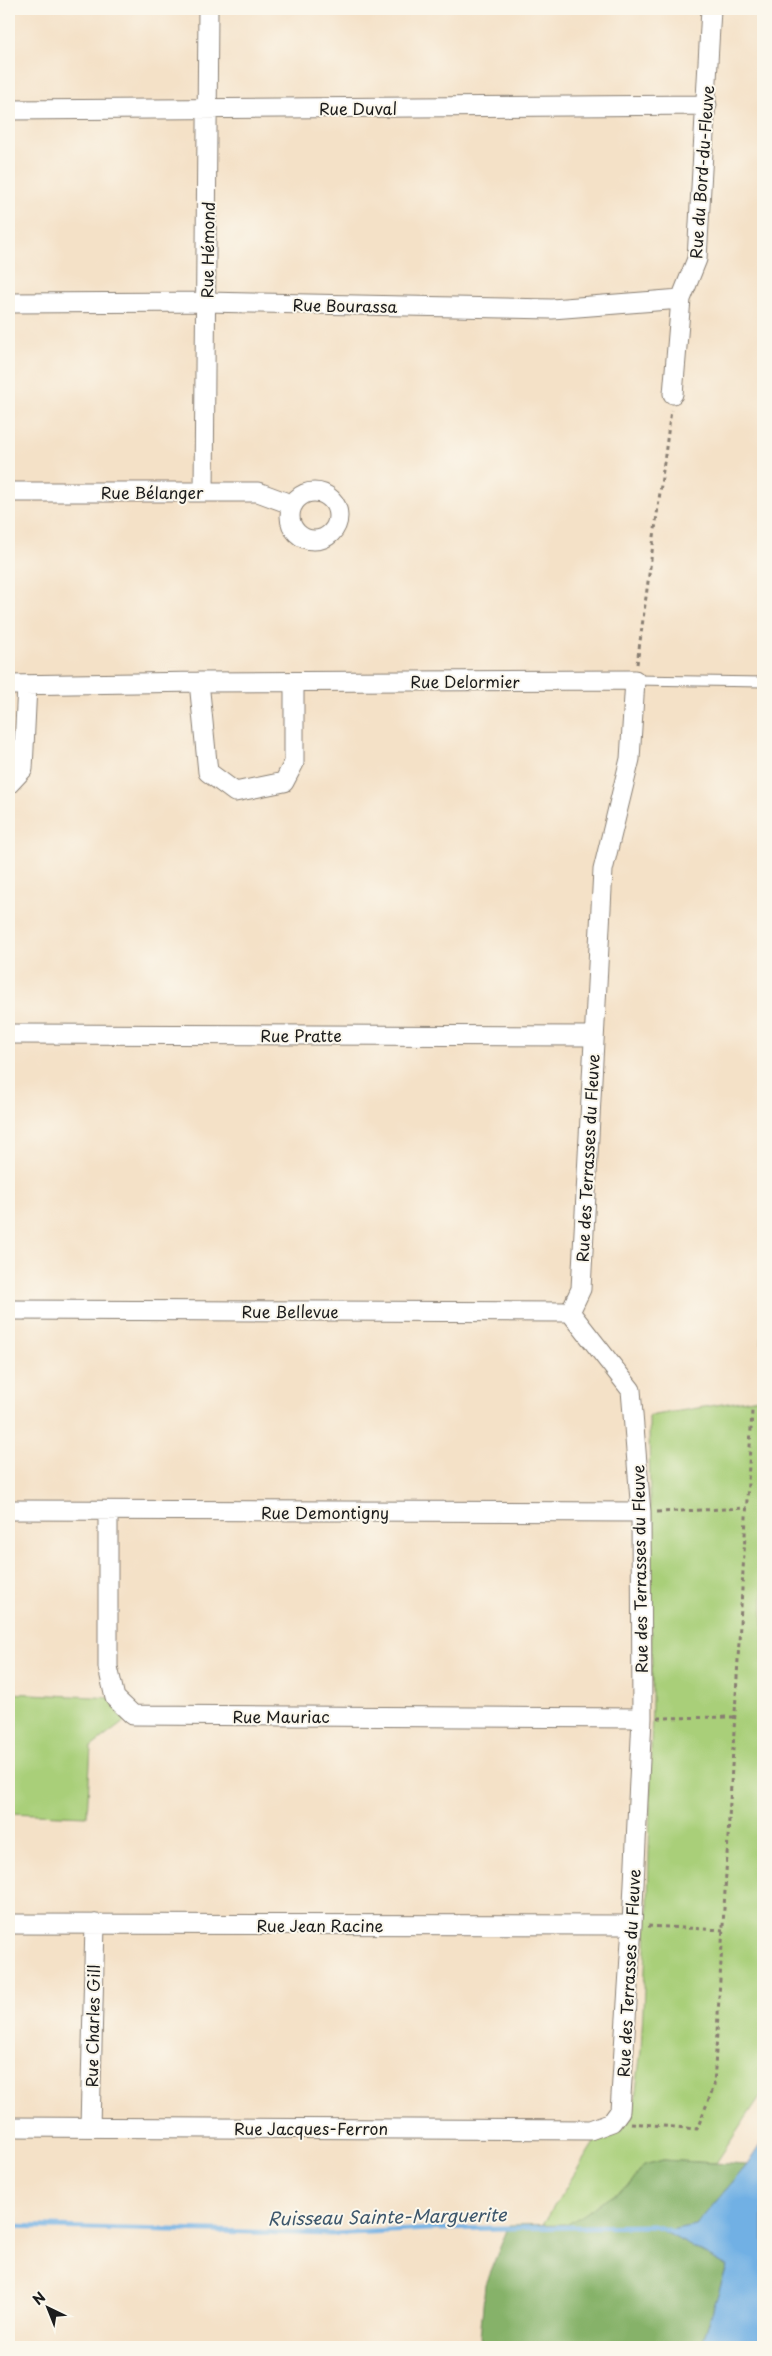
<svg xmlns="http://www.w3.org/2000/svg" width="772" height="2356" font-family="'Playpen Sans',sans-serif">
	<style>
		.green { fill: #a9cf79; stroke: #62764a }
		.forest { fill: #86b269; stroke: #516742 }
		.water { fill: #71b0e4; stroke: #466680 }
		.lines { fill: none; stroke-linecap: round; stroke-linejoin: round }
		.stream { stroke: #71b0e4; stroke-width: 5 }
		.service-casing { stroke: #887e72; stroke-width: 11 }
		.minor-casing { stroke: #887e72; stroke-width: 21 }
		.path { stroke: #887e72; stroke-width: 3; stroke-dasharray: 4 4; stroke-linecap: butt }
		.service { stroke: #fff; stroke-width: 9 }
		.minor { stroke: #fff; stroke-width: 19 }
		.labels { text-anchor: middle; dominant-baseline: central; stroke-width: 4; stroke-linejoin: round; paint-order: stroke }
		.street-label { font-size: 16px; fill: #1c1c1c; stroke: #fbf7ec }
		.water-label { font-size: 18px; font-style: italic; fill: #3e576c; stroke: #fbf7ec }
	</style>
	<rect width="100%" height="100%" fill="#fbf7ec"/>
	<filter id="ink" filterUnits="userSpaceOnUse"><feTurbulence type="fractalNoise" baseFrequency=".02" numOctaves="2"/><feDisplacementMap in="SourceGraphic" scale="10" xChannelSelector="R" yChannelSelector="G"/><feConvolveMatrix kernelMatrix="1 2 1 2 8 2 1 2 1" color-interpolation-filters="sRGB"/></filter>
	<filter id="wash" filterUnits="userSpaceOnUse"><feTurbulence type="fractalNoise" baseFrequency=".0096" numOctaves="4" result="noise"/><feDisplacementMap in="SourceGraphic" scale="20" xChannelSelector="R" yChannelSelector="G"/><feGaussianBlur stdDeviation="1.12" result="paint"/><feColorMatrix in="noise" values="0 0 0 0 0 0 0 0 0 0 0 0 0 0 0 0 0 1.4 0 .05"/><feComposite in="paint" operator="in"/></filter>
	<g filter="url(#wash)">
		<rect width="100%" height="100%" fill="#f4e1c7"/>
		<path class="green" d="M763,1323v769l-47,71 -53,-3 -19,5 -14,19 -64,43 -23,-3 57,-91h19l14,-18 8,-65 7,-142 4,-210 -3,-282 110,-18z
			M9,1693l106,5 18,17 -42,32 -4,69 -78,-3z"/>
		<path class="forest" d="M663,2160l84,5 -51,60 -32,6 63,35 -26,81h-218l-3,-10 5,-53 24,-59 59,-1 62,-40 14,-19z"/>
		<path class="water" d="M763,2140v207h-62l26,-81 -64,-35 33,-6 51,-60z"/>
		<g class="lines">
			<path class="stream" d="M9,2226l322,8 98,-5 224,-3 17,5"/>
		</g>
	</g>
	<g filter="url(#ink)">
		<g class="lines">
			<g class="service-casing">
				<path id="service" d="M635,680l128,2"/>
			</g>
			<g class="minor-casing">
				<path id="minor" d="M9,110l698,-5
					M9,303l197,-1 346,7 129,-10
					M673,394l8,-95 16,-40 14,-250
					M9,492h249l35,13
					M204,492l4,-483
					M290 516a24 24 0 1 1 48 0a24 24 0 1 1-48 0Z
					M199,682l9,90 27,20 49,-10 10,-19v-80
					M9,685l190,-3 436,-2 -5,79 -27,111 -22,419 -11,23 61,78 10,122 1,206 -10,207 -12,186 -8,11 -22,8 -581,-3
					M9,784l14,-15 4,-84
					M9,1034l585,2
					M9,1310l561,2
					M9,1510l632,2
					M108,1511v156l7,31 18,17 509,3
					M9,1924l623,1
					M90,2127l5,-203"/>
			</g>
			<path class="path" d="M637,664l34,-254
				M657,1512l90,-4
				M658,1718l76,-1
				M648,1926l75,4
				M631,2123l66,6 17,-43 38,-675"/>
			<use href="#service" class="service"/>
			<use href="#minor" class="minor"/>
		</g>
	</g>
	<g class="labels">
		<g class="street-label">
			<text x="358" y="108">Rue Duval</text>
			<text transform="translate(701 172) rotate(-86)">Rue du Bord-du-Fleuve</text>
			<text transform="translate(207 250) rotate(-89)">Rue Hémond</text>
			<text transform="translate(345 305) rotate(1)">Rue Bourassa</text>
			<text x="152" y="492">Rue Bélanger</text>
			<text x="465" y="681">Rue Delormier</text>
			<text x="301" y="1035">Rue Pratte</text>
			<text transform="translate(587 1158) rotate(-87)">Rue des Terrasses du Fleuve</text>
			<text x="290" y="1311">Rue Bellevue</text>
			<text x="325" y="1512">Rue Demontigny</text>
			<text transform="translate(639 1569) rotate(-91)">Rue des Terrasses du Fleuve</text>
			<text x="281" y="1716">Rue Mauriac</text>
			<text x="320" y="1925">Rue Jean Racine</text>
			<text transform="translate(628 1973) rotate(-87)">Rue des Terrasses du Fleuve</text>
			<text transform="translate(92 2026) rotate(-89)">Rue Charles Gill</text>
			<text x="311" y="2128">Rue Jacques-Ferron</text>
		</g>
		<g class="water-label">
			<text transform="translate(387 2216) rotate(-1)">Ruisseau Sainte-Marguerite</text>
		</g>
	</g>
	<rect width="772" height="2356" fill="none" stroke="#fbf7ec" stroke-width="30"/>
	<g transform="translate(48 2308) rotate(317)" stroke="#fbf7ec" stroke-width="4" paint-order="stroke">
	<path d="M0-4L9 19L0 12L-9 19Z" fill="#1c1c1c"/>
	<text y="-8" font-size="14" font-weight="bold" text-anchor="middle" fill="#1c1c1c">N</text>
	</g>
</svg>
